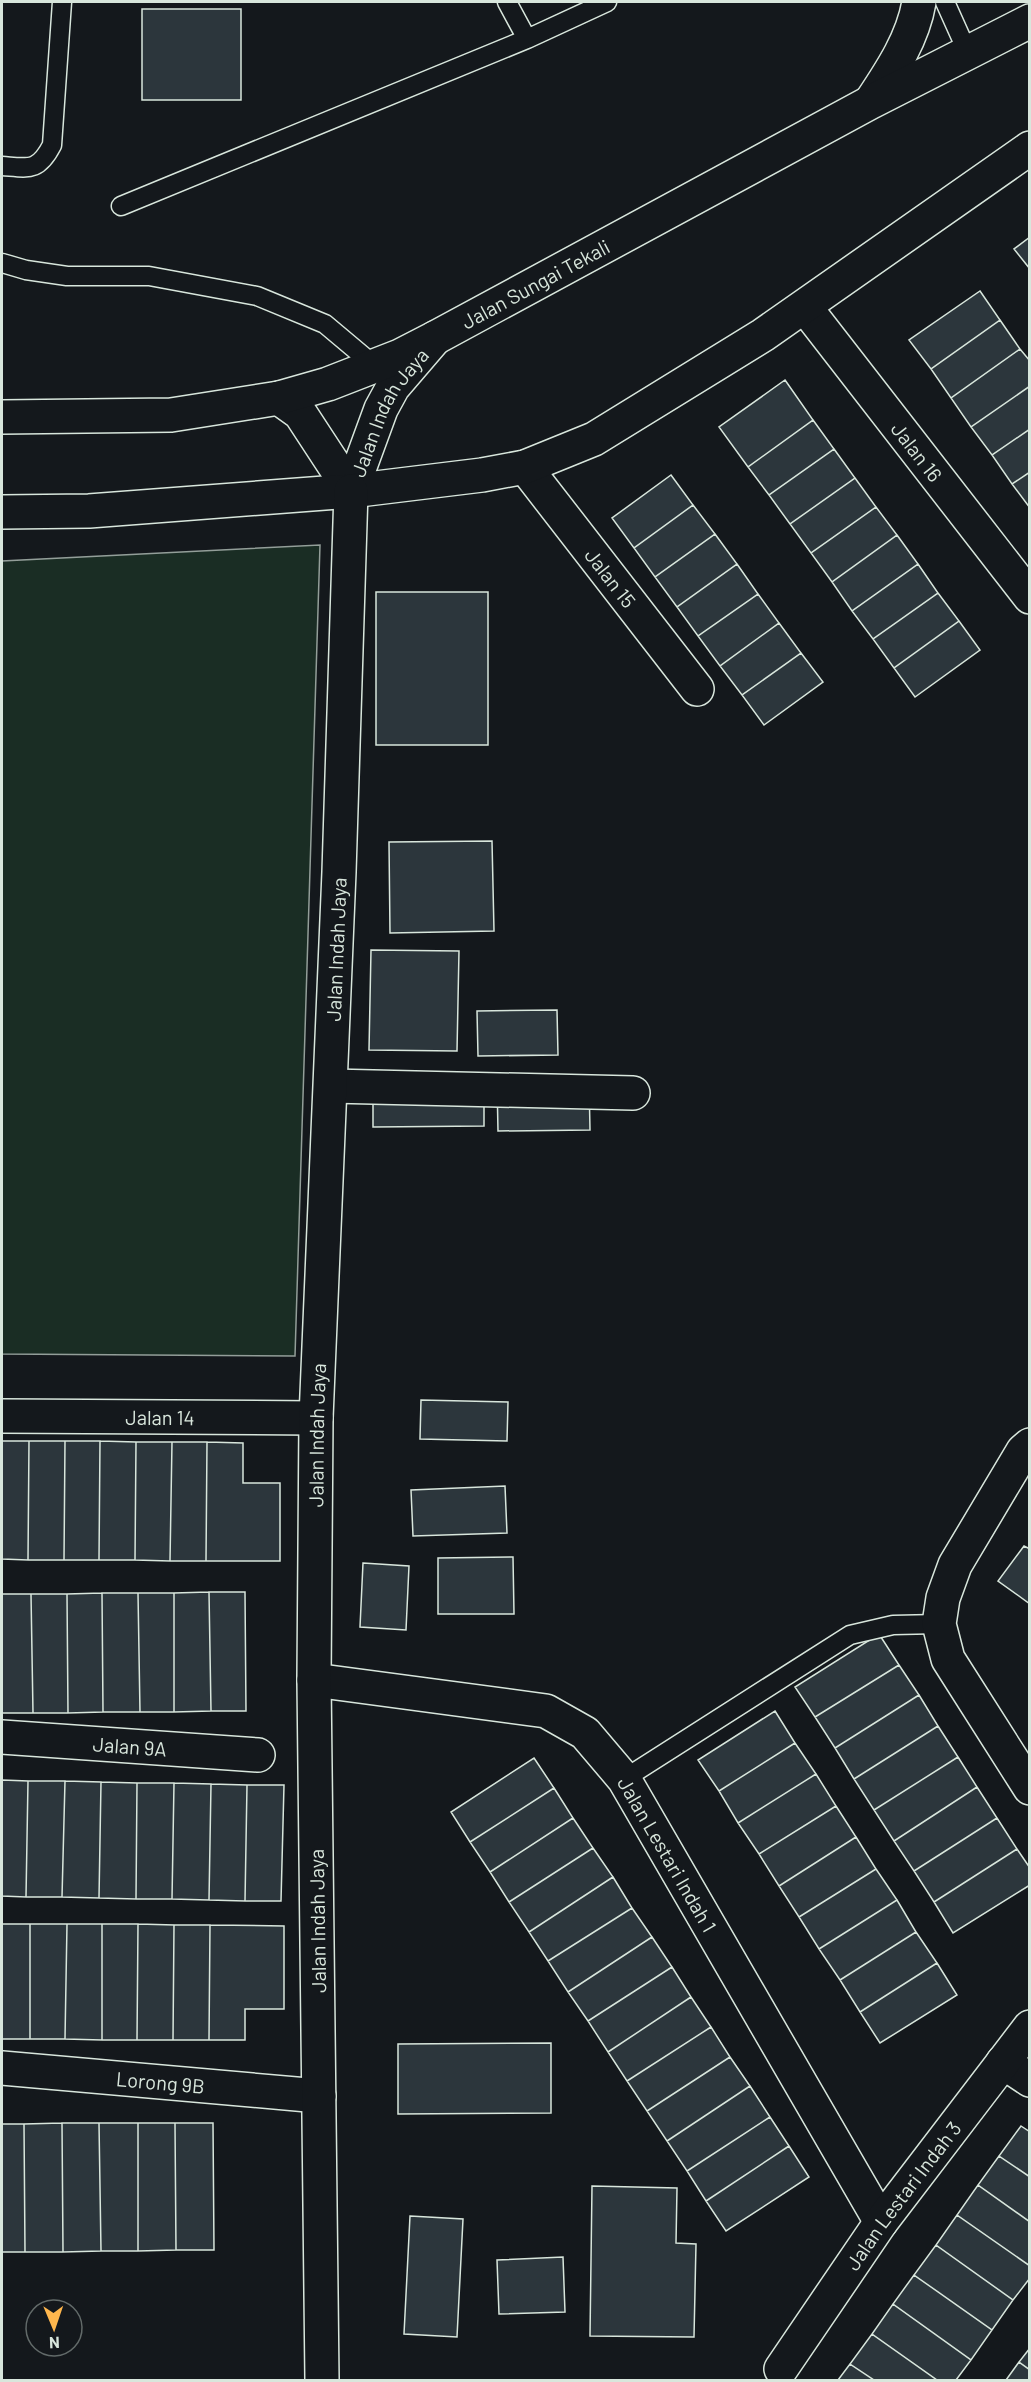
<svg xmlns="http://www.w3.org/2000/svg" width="1031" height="2382" font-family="Barlow,sans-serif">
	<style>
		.pitch { fill: #1a2d24; stroke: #939e99; stroke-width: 1.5 }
		.building { fill: #2c363c; stroke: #d8e6dc; stroke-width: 1.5 }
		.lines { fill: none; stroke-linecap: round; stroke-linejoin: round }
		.lane-casing { stroke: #d8e6dc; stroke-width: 21 }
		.street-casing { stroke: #d8e6dc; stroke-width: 36 }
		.secondary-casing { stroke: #d8e6dc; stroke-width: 36 }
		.lane { stroke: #14181c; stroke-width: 18 }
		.street { stroke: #14181c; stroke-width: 33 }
		.secondary { stroke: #14181c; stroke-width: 33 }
		.labels { text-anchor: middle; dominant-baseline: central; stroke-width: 4.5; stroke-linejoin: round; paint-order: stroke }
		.street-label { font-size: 20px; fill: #d8e6dc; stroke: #14181c }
	</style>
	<rect width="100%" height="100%" fill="#14181c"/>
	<path class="pitch" d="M320,545l-25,811 -293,-2v-793z"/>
	<path class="building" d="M142,9h99v91h-99z
		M1030,237v32l-16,-20z
		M980,291l20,29 -69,49 -22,-29z
		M1000,320l20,29 -69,49 -20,-29z
		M1020,349l10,12v25l-59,41 -20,-29z
		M785,380l28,40 -65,47 -29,-40z
		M1030,386v43l-38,26 -21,-28z
		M813,420l21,29 -65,46 -21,-28z
		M1030,429v43l-18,12 -20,-29z
		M834,449l21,29 -65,46 -21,-29z
		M1030,472v36l-18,-24z
		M671,475l22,30 -59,43 -22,-30z
		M855,478l21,29 -65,46 -21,-29z
		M693,505l22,29 -60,43 -21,-29z
		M876,507l21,28 -65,47 -21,-29z
		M715,534l22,30 -60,43 -22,-30z
		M897,535l21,29 -66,47 -20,-29z
		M737,564l21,30 -60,42 -21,-29z
		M918,564l20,29 -65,46 -21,-28z
		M376,592h112v153h-112z
		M938,593l21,28 -65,47 -21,-29z
		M758,594l21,29 -59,43 -22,-30z
		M959,621l21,29 -65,47 -21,-29z
		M779,623l22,30 -59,42 -22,-29z
		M801,653l22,29 -59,43 -22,-30z
		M492,841l2,90 -104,2 -1,-91z
		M371,950l88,1 -2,100 -88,-1z
		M557,1010l1,45 -80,1 -1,-45z
		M373,1081h111v45l-111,1z
		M589,1081l1,49 -92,1 -1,-49z
		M421,1400l87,2 -1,39 -87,-2z
		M2,1441h27l-1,119 -26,-1z
		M29,1441h36l-1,119h-36z
		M65,1441h35l-1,119h-35z
		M100,1441l36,1 -1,118h-36z
		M136,1442h36l-2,119 -35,-1z
		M172,1442h35l-1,119h-36z
		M207,1442l36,1v40h37v78h-74z
		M505,1486l2,47 -94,3 -2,-46z
		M1024,1546l6,3v55l-32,-23z
		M513,1557l1,57h-76v-56z
		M363,1563l46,3 -3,64 -46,-3z
		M209,1592h36l1,119h-35z
		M209,1592l2,119 -37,1v-119z
		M102,1593h36l2,119h-37z
		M102,1593l1,119 -35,1 -1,-119z
		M138,1593h36v119h-34z
		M2,1594h29l2,119h-31z
		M31,1594h36l1,119h-35z
		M879,1634l20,31 -84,52 -20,-30z
		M899,1665l20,30 -84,53 -20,-31z
		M919,1695l19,31 -84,53 -19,-31z
		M775,1711l20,32 -76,48 -21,-31z
		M938,1726l20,31 -84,53 -20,-31z
		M795,1743l21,31 -78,49 -19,-32z
		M958,1757l19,30 -83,54 -20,-31z
		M534,1758l20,30 -84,54 -19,-30z
		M816,1774l20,32 -77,48 -21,-31z
		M2,1780l26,1 -2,116 -24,-1z
		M28,1781h37l-3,116h-36z
		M65,1781l36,1 -2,116 -37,-1z
		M101,1782l36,1 -1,116 -37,-1z
		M137,1783h37l-2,116h-36z
		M174,1783l37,1 -2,116 -37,-1z
		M211,1784l36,1 -2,116 -36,-1z
		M247,1785h37l-3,116h-36z
		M977,1787l20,31 -83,53 -20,-30z
		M554,1788l19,30 -83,54 -20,-30z
		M836,1806l20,31 -77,49 -20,-32z
		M573,1818l20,30 -84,54 -19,-30z
		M997,1818l20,31 -83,53 -20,-31z
		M856,1837l20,32 -77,48 -20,-31z
		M593,1848l20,29 -84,55 -20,-30z
		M1017,1849l13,19v17l-77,48 -19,-31z
		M876,1869l21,31 -78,49 -20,-32z
		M613,1877l19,31 -84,53 -19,-29z
		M897,1900l19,32 -76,48 -21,-31z
		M632,1908l20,29 -84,55 -20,-31z
		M2,1924h28v115h-28z
		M30,1924h37l-2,115h-35z
		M67,1924h35v116l-37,-1z
		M102,1924h36l-1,116h-35z
		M138,1924l36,1 -1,115h-36z
		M174,1925h36l-1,115h-36z
		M210,1925l74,1v83h-39v31h-36z
		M916,1932l21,31 -77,49 -20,-32z
		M652,1937l20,30 -84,54 -20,-29z
		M937,1963l20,32 -77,48 -20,-31z
		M672,1967l19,30 -83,55 -20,-31z
		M691,1997l20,30 -84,54 -19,-29z
		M711,2027l19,30 -83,54 -20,-30z
		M551,2043v70l-153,1v-70z
		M730,2057l20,29 -83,55 -20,-30z
		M750,2086l20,31 -83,54 -20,-30z
		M770,2117l19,29 -83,55 -19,-30z
		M62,2123l1,129h-38l-1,-128z
		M62,2123h37l2,128 -38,1z
		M99,2123h39v128h-37z
		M138,2123h37l1,127 -38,1z
		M175,2123h38l1,127h-38z
		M2,2124h22l1,128h-23z
		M1021,2126l9,6v45l-31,-21z
		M789,2146l20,31 -83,54 -20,-30z
		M999,2156l31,21v45l-52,-37z
		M978,2185l52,37v44l-73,-51z
		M592,2186l85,2 -1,55 20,1 -2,93 -104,-1z
		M957,2215l73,51v12l-17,22 -77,-55z
		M410,2216l53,3 -6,118 -53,-3z
		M936,2245l77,55 -21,30 -78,-55z
		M563,2257l2,55 -66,2 -2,-54z
		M914,2275l78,55 -21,30 -78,-56z
		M893,2304l78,56 -15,20h-19l-65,-46z
		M872,2334l65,46h-63l-24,-16z
		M1030,2348v22l-11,-8z
		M1019,2362l11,8v10h-24z
		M850,2364l24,16h-36z"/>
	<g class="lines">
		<g class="lane-casing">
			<path id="lane" d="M507,2l20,37
				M945,2l22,49
				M2,166c27,2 36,6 50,-21l10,-143
				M121,206l406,-167 80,-37
				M2,263l24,7 41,6h82l108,20 68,28 50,42
				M624,1779l226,-144 43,-10 46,-1"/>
		</g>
		<g class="street-casing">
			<g id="street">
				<path id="s1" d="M805,307l225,290"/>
				<path id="s2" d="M279,398l21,15 51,78 30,-82 12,-22 42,-49"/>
				<path id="s3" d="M525,467l172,222"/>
				<path d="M2,512l87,-1 262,-20 131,-16 43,-8 69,-28 169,-104 267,-187"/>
				<path d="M331,1086l302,7"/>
				<path id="s4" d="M2,1416l314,2"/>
				<path d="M1030,1445l-7,6 -68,114 -12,33 -4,26 9,35 82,129"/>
				<path id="s5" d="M314,1680l232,31 39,22 39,46 257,443"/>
				<path id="s6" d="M2,1737l256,18"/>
				<path d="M1003,2062l27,18"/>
				<path id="s7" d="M2,2068l317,28"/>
				<path id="s8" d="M781,2369l100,-147 149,-195"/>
				<path id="s9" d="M322,2380l-8,-700 2,-262 23,-546 12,-381"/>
			</g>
		</g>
		<g class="secondary-casing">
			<g id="secondary">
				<path d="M872,100c20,-30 41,-62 47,-98"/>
				<path id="s10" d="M2,417l169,-2 108,-17 49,-14 72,-28 35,-18 436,-236 159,-81"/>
			</g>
		</g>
		<use href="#lane" class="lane"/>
		<use href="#street" class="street"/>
		<use href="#secondary" class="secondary"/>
	</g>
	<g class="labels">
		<g class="street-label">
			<text stroke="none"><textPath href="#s10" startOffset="560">Jalan Sungai Tekali</textPath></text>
			<text stroke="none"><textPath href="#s2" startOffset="207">Jalan Indah Jaya</textPath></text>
			<text stroke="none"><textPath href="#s1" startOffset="183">Jalan 16</textPath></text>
			<text stroke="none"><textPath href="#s3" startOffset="140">Jalan 15</textPath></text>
			<text stroke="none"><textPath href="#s9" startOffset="1431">Jalan Indah Jaya</textPath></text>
			<text stroke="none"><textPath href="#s4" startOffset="158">Jalan 14</textPath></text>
			<text stroke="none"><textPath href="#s9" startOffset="945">Jalan Indah Jaya</textPath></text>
			<text stroke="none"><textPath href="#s6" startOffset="128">Jalan 9A</textPath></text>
			<text stroke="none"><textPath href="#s5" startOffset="426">Jalan Lestari Indah 1</textPath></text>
			<text transform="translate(317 1921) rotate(-91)">Jalan Indah Jaya</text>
			<text stroke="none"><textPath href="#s7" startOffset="159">Lorong 9B</textPath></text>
			<text stroke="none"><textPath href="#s8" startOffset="212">Jalan Lestari Indah 3</textPath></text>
		</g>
	</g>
	<rect width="1031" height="2382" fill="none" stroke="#d8e6dc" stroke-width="6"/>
	<g transform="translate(54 2328) rotate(178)"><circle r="28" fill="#14181c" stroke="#626a69" stroke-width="1.5"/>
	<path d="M0-4.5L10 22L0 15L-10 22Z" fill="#ffb74d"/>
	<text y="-9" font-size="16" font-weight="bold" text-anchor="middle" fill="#d8e6dc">N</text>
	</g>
</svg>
